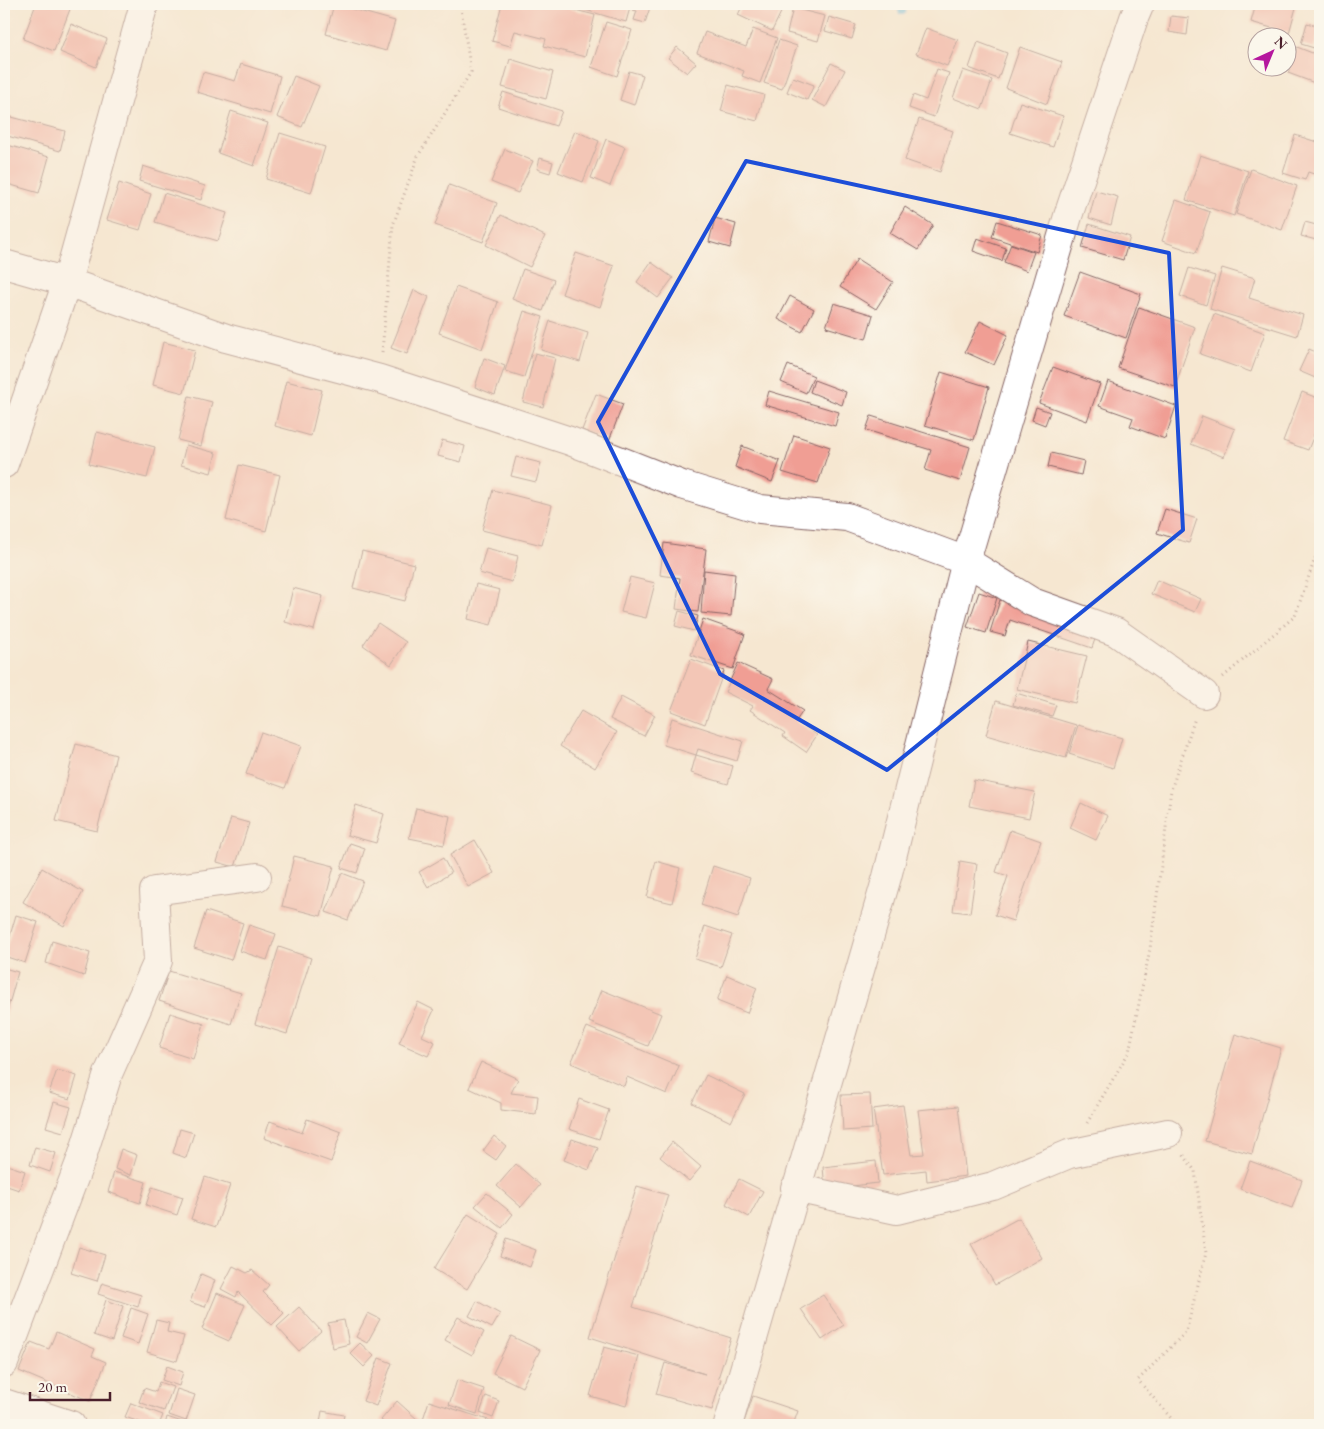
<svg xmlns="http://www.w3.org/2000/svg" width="1324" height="1429" font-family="'EB Garamond',serif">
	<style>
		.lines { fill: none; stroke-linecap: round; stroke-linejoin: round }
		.stream { stroke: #61b6dd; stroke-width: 8 }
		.building { fill: #f09e94 }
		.minor-casing { stroke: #866565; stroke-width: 30 }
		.path { stroke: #866565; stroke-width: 3; stroke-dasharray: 1 4; stroke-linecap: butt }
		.minor { stroke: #fff; stroke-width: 28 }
		.marked { fill: none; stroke: #1d4ed8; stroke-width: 4; stroke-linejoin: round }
	</style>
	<rect width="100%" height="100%" fill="#fbf7ec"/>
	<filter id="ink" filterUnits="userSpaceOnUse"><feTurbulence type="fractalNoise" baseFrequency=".02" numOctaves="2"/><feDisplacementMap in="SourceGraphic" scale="10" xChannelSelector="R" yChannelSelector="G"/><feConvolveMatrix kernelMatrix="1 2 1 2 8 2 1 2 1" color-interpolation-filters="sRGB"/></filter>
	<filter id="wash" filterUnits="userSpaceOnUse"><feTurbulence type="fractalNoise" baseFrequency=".0096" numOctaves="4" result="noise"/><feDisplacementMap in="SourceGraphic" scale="20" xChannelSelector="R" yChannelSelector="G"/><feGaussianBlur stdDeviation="1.12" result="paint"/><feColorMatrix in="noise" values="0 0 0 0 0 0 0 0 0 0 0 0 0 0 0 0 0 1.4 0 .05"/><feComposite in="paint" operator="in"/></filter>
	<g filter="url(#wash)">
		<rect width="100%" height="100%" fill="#f6e7d1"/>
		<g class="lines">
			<path class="stream" d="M901,4l1,7"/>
		</g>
		<g id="blocks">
			<path class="building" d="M36,4h36l-18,47 -31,-12z
				M334,4l61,17 -9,30 -60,-17z
				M374,4h14l-2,4z
				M502,4h49l44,11 -10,42 -41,-11 2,-7 -31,-8 -5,15 -18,-5z
				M583,4h48l-5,18 -44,-13z
				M635,4h16l-6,19 -11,-3 3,-9 -4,-1z
				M743,4h42l-13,27 -34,-16z
				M1256,4h41l-8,29 -38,-11z
				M793,8l32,8 -7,25 -31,-8z
				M1171,16l18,2 -2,17 -18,-3z
				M829,17l27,8 -4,14 -27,-8z
				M606,22l26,8 -15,46 -26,-9z
				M1307,23l13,4 -6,21 -13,-4z
				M71,24l36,15 -11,28 -36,-15z
				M926,28l32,12 -11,26 -31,-12z
				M753,29l24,9 -17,45 -18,-7 2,-5 -47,-18 8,-21 41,15z
				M779,40l18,6 -15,43 -18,-6z
				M978,42l29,11 -9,26 -29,-11z
				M677,47l19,16 -9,10 -19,-15z
				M1020,47l42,15 -15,42 -41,-16z
				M1297,47l23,9v29l-32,-12z
				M510,59l43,13 -7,27 -44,-12z
				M831,63l14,7 -19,37 -14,-7z
				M241,64l39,12 -10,38 -73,-22 6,-20 32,9z
				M937,69l12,4 -15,44 -25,-9 4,-13 13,5z
				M963,70l29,10 -10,29 -29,-11z
				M629,71l14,4 -9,30 -14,-5z
				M294,76l25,10 -17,41 -25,-10z
				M793,77l21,8 -7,15 -20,-8z
				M728,85l36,10 -7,26 -36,-10z
				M503,92l59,19 -6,15 -58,-19z
				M1020,102l43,14 -10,31 -43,-14z
				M231,111l37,12 -14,43 -36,-13z
				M4,115l61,16 -5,20 -56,-16z
				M919,119l34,12 -13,41 -35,-12z
				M575,131l24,10 -16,41 -25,-10z
				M280,133l45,14 -14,46 -45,-14z
				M1295,135l25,8v33l-12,-4 -3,8 -22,-7z
				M606,139l19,8 -15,39 -19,-8z
				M4,144l45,13 -10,36 -35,-10z
				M505,149l28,12 -15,32 -27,-11z
				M1200,155l48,16 -14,45 -48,-16z
				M540,158l13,4 -3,11 -13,-4z
				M143,166l62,20 -4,14 -62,-19z
				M1251,169l46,17 -15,44 -46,-16z
				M119,183l32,11 -11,36 -33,-10z
				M449,185l48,18 -14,39 -48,-17z
				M1096,191l22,6 -7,28 -22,-7z
				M164,193l63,20 -9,28 -63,-19z
				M1176,200l34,12 -14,41 -34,-12z
				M905,207l28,18 -15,25 -28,-17z
				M501,215l44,21 -15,31 -44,-22z
				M715,218l21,6 -6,24 -21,-6z
				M997,221l45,14 -5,17 -45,-15z
				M1305,222l15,4v15l-19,-5z
				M1089,224l41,13 -7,23 -41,-12z
				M977,238l29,10 -4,13 -29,-10z
				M1011,244l23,8 -7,19 -23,-9z
				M576,253l38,13 -14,41 -38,-13z
				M857,259l36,23 -17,27 -36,-22z
				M651,262l22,16 -15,20 -21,-16z
				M1189,268l26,8 -9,29 -26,-9z
				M1222,268l33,10 -6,20 54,17 -6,21 -87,-27z
				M523,269l31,11 -11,31 -31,-12z
				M1080,272l61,22 -15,44 -62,-22z
				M456,287l42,15 -16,47 -43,-16z
				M414,290l15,7 -22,57 -16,-6z
				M790,296l24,13 -12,23 -24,-13z
				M834,303l39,12 -7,24 -40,-12z
				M1139,307l56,20 -20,60 -57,-19z
				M524,311l19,6 -19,60 -19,-6z
				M1214,314l51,19 -14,39 -51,-18z
				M550,321l38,12 -8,29 -39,-12z
				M980,321l28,14 -14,30 -29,-13z
				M163,342l32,8 -11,43 -31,-8z
				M1309,349l11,5v26l-21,-9z
				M535,353l20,5 -12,49 -20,-5z
				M484,358l21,8 -10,29 -20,-8z
				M788,365l26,11 -8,17 -25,-11z
				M1053,367l47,17 -13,37 -48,-18z
				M941,372l48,15 -15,53 -49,-15z
				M814,380l32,12 -4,13 -32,-13z
				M286,381l36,9 -11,46 -36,-10z
				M1108,381l68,25 -11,33 -35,-13 3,-8 -34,-12z
				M769,391l70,21 -4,14 -70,-21z
				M1302,392l18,7v20l-12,31 -25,-9z
				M596,394l27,10 -14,37 -27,-11z
				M189,396l23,6 -11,44 -23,-6z
				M1036,407l14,5 -5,13 -13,-5z
				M871,416l99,31 -10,34 -35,-11 6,-20 -65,-20z
				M1202,416l33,13 -11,28 -33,-13z
				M97,432l58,15 -8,31 -58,-14z
				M794,435l36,12 -12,36 -36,-11z
				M442,440l23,6 -4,16 -23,-6z
				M186,445l30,8 -5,20 -30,-8z
				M742,446l38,15 -8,21 -37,-15z
				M1051,453l33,8 -3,14 -33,-8z
				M516,457l25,6 -5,19 -25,-6z
				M239,465l41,10 -14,56 -40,-11z
				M493,490l59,15 -10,40 -60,-15z
				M1165,509l32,10 -8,24 -32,-10z
				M664,543l42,6 -8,63 -22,-3 4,-31 -20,-3z
				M486,548l32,8 -6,26 -33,-9z
				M362,551l52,13 -9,37 -52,-13z
				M704,570l31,4 -4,42 -30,-3z
				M630,577l25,6 -9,35 -25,-6z
				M1157,580l44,19 -6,13 -44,-18z
				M476,584l24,6 -9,35 -23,-6z
				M293,588l30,8 -9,34 -29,-8z
				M979,592l18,6 -11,35 -19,-6z
				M1000,600l97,33 -5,15 -82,-28 -5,16 -15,-4z
				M679,611l19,5 -4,15 -19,-5z
				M703,619l42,15 -12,35 -42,-14z
				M378,623l28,19 -15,23 -28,-20z
				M1028,642l59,14 -12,47 -58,-14z
				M691,659l33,12 -19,53 -34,-13z
				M738,663l35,16 -5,10 35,22 -7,10 21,14 -11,17 -23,-16 2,-3 -35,-23 3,-4 -28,-14z
				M1016,693l40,12 -4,11 -39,-11z
				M621,697l34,18 -11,21 -34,-17z
				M996,701l80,24 -10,33 -80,-23z
				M581,711l36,21 -22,36 -35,-22z
				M672,718l71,23 -6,20 -39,-12 -2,6 37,11 -5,18 -37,-11 5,-18 -32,-10z
				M1078,725l44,13 -9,30 -44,-14z
				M261,732l40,14 -16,42 -39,-14z
				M76,744l40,11 -19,76 -41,-10z
				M974,780l61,12 -6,26 -60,-12z
				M1081,803l27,13 -12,24 -26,-12z
				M356,805l28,9 -8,29 -29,-8z
				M416,808l34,8 -6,29 -35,-7z
				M231,818l18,5 -14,44 -18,-5z
				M1010,830l31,11 -28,80 -18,-6 13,-39 -12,-4z
				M475,840l19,33 -26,14 -18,-32z
				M350,843l15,5 -8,25 -16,-5z
				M294,856l40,10 -13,50 -39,-10z
				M443,858l8,15 -23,14 -9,-15z
				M656,861l24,7 -8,35 -25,-6z
				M960,861l17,3 -7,49 -17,-2z
				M713,866l37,12 -12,39 -37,-12z
				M42,868l41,24 -19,34 -41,-24z
				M342,873l21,8 -15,39 -22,-8z
				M206,911l37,12 -12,37 -37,-12z
				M16,915l22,7 -13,41 -21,-7z
				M249,925l27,9 -9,26 -27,-9z
				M705,926l27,9 -11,32 -26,-8z
				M52,941l38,12 -6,23 -38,-13z
				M279,947l32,11 -24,76 -32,-10z
				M4,968l14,4 -12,43 -2,-1z
				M169,971l72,22 -10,31 -72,-23z
				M727,975l30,13 -10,25 -30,-12z
				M602,990l59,24 -13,32 -59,-24z
				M418,1002l16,8 -12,26 13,6 -7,14 -29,-13z
				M170,1013l34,11 -11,35 -34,-11z
				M587,1027l92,39 -12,28 -40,-17 -3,9 -53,-23z
				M1235,1034l46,14 -29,106 -47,-13z
				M481,1062l37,17 -7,14 27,3 -2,18 -35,-4v-7l-32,-15z
				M57,1070l20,6 -7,23 -21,-6z
				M706,1075l39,19 -14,28 -39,-19z
				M870,1094l2,35 -29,2 -2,-36z
				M579,1099l30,11 -10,29 -30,-10z
				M54,1102l17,5 -8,25 -17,-5z
				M903,1105l8,50 13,-1 -6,-44 40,-4 8,70 -39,5 -1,-11 -43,5 -10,-66z
				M307,1119l34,13 -10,30 -67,-24 6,-17 32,12z
				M180,1129l14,4 -8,25 -13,-5z
				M494,1136l12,10 -10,14 -13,-9z
				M572,1139l26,9 -9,22 -25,-10z
				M672,1142l29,25 -12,14 -29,-24z
				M35,1147l21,6 -6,19 -20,-7z
				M121,1149l16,6 -6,20 -16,-6z
				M876,1161l2,22 -53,6 -2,-22z
				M1250,1161l52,19 -10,28 -52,-19z
				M4,1164l21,7 -6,19 -15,-5z
				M516,1164l24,21 -19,22 -24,-21z
				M114,1172l32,10 -6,21 -32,-11z
				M205,1177l25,8 -14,42 -25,-8z
				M739,1179l24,12 -14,26 -23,-13z
				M637,1186l31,9 -35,112 98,31 -13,40 3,1 -9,31 -56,-16 9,-31 40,11 -115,-37z
				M152,1187l31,10 -6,18 -31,-10z
				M487,1193l26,21 -11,14 -27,-22z
				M468,1214l32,20 -33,55 -33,-20z
				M1019,1218l23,40 -47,27 -24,-41z
				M506,1239l30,11 -6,17 -30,-11z
				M79,1247l26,8 -8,26 -26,-8z
				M233,1266l14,7 5,-3 17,15 -6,7 21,21 -12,12 -34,-33 -2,5 -15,-8z
				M201,1274l14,6 -10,27 -15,-5z
				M102,1283l39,12 -3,12 -40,-13z
				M217,1293l28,12 -16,36 -27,-12z
				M823,1295l21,30 -22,15 -21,-31z
				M4,1300l5,1 -5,14z
				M106,1300l17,6 -11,35 -18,-6z
				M477,1301l23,13 -8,14 -23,-12z
				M299,1307l22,24 -22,20 -22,-24z
				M131,1308l17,6 -10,30 -17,-6z
				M368,1313l12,6 -13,24 -11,-6z
				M458,1317l26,15 -12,23 -27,-15z
				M156,1320l13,3 -2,9 17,4 -7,25 -30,-9z
				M344,1320l5,24 -16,4 -5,-25z
				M56,1332l39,17 -3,7 14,6 -16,39 -71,-30 12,-29 18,7z
				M511,1336l29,14 -18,37 -29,-14z
				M360,1343l14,13 -10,11 -14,-14z
				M604,1347l35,9 -13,50 -36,-10z
				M379,1358l13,5 -16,43 -13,-5z
				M167,1366l16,6 -4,14 -17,-6z
				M457,1380l27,9 -7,25 -28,-9z
				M159,1382l14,5 -9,24 -25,-9 5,-14 12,4z
				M177,1389l18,6 -9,26 -17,-6z
				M486,1396l13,5 -6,17 -13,-5z
				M753,1396l45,15 -5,14h-50z
				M397,1401l21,19 -4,5h-27l-6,-5z
				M429,1401l75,24h-63l-18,-6z
				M131,1403l32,12 -4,10h-11l-23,-8z
				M322,1411l22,4 -2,10 -22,-3z
				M167,1417l24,8h-26z"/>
		</g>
	</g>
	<g filter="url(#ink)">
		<use href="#blocks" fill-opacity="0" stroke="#866565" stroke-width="1"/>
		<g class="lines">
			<g class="minor-casing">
				<path id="minor" d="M4,264l63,18 159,56 154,41 190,62 112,44 78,24 87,8 119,44 66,41 84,30 88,62
					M4,464l63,-182 77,-278
					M795,1188l102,22 96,-24 76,-32 99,-21
					M4,1363l78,-206 26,-83 50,-113 -4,-70 103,-14
					M4,1403l67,22
					M728,1425l159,-548 79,-316 102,-345 66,-198 6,-14"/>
			</g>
			<path class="path" d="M382,352l11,-127 25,-69 53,-84 -10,-64 2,-4
				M1223,677l72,-61 23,-66 2,-32
				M1087,1123l42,-71 21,-103 21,-159 24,-72
				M1177,1425l-39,-45 48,-48 20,-79 -11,-82 -12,-17"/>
			<use href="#minor" class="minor"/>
		</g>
	</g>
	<path d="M0 0H1324V1429H0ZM746,161l423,92 14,277 -296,240 -167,-96 -122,-252z" fill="#f6e7d1" fill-opacity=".55" fill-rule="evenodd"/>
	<path class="marked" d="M746,161l423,92 14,277 -296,240 -167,-96 -122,-252z"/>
	<rect width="1324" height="1429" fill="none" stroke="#fbf7ec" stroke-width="20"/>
	<g transform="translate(1272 52) rotate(44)"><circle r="24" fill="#fbf7ec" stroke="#b4a19f"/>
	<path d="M0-4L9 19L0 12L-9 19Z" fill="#b5179e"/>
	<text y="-8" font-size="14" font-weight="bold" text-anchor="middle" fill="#4a1f2b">N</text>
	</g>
	<path d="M30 1392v8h80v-8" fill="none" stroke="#4a1f2b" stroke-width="2.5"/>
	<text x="38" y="1392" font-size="15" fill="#4a1f2b" stroke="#fbf7ec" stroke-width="4" paint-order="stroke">20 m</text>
</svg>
